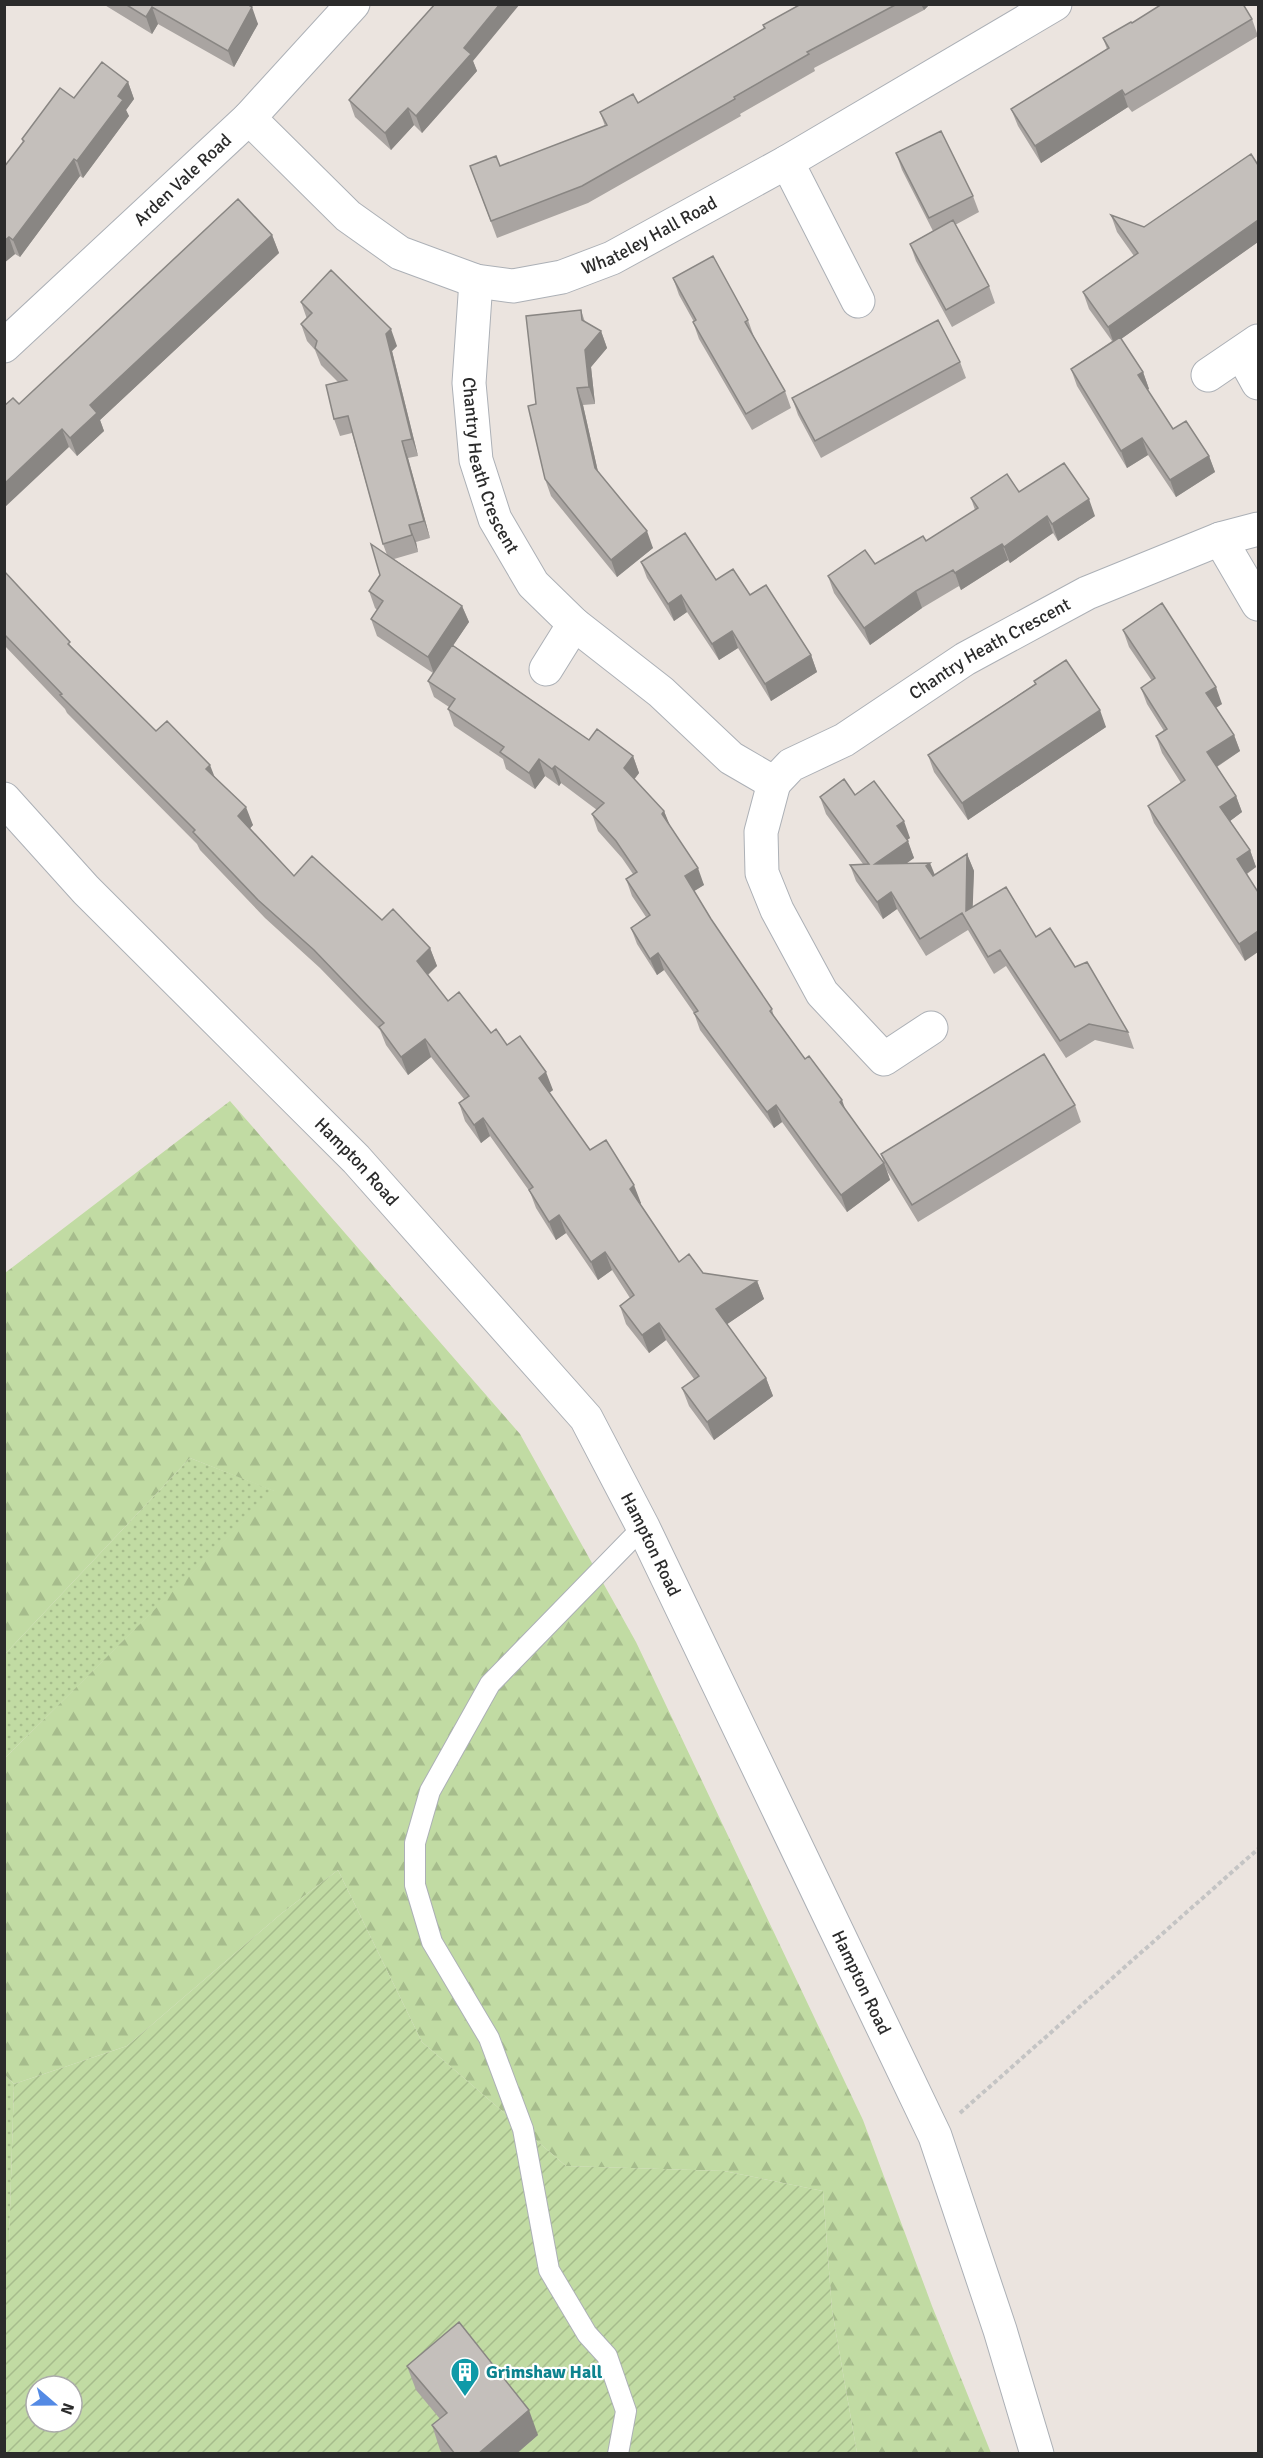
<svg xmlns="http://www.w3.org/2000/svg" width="1263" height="2458" font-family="Signika,sans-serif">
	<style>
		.grass { fill: url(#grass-dots) }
		.forest { fill: url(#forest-firs) }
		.garden { fill: url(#garden-furrows); fill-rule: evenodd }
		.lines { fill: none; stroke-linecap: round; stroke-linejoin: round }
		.lane-casing { stroke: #acb0b6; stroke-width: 22 }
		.street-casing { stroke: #acb0b6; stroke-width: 35 }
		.secondary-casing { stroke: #acb0b6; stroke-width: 35 }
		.path { stroke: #c4c4c4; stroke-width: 4; stroke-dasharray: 4.5 3; stroke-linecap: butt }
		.lane { stroke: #fff; stroke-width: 20 }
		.street { stroke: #fff; stroke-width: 33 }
		.secondary { stroke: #fff; stroke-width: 33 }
		.wall { fill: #a9a4a1 }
		.shaded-wall { fill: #898683 }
		.building { fill: #c4bfbb; stroke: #898683; stroke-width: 1.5 }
		.labels { text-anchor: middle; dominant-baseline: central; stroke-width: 4.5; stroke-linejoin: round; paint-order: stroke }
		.street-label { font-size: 18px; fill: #2b2b2b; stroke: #fff }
		.culture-label { font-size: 18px; font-weight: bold; fill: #0d838f; stroke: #fff; text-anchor: start }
	</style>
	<defs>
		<pattern id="grass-dots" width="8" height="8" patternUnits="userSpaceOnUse" patternTransform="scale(1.5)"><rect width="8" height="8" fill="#c1dba3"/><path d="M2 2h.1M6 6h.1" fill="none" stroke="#a6bc8c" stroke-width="1.8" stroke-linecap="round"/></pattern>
		<pattern id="forest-firs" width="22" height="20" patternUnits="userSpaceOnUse" patternTransform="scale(1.5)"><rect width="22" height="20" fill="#c1dba3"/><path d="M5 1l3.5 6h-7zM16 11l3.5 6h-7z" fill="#a6bc8c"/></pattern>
		<pattern id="garden-furrows" width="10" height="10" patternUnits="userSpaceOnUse" patternTransform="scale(1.5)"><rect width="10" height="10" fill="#c1dba3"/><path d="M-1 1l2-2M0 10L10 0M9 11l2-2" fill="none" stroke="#a6bc8c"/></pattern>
	</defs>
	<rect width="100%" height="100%" fill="#ebe4df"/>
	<path class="grass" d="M190,1458l85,33 -270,267v-104z
		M4,2074l10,10 -5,159 -4,4z"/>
	<path class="forest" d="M230,1101l290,333 116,208 227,478 69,186 59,147h-134l-25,-143 -9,-119 -99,-20 -158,-5 -144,-124 -84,-172 -56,43 -155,133 -113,38 -10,-10 1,-316 269,-267 -84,-33 -185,196v-381z"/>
	<path class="garden" d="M338,1870l84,172 144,124 158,5 99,20 9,119 25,143h-852l-1,-206 5,-4 5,-159 113,-38 155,-133zM36,2386h36v36h-36z"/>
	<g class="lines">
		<g class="lane-casing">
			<path id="lane" d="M618,2454l8,-43 -19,-55 -20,-22 -38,-64 -26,-141 -34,-91 -57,-96 -17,-57v-42l15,-52 60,-107 153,-157"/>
		</g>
		<g class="street-casing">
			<g id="street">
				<path id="s1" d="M249,118l99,98 52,37 76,28 37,5 49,-9 50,-19 175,-96 268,-158"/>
				<path d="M787,162l71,139"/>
				<path id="s2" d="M476,281l-7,102 7,77 19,59 38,65 41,40 87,68 70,66 43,25 17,-18 53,-25 121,-81 122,-66 133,-54 38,-10"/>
				<path id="s3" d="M4,346l245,-228 104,-114"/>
				<path d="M1242,354l16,29"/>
				<path d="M1208,375l50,-34"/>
				<path d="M1220,539l38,65"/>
				<path d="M546,669l28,-45"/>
				<path d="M774,783l-13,49 1,41 15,37 45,83 62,66 47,-31"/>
			</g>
		</g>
		<g class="secondary-casing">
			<g id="secondary">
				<path id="s4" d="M4,799l82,91 270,269 230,259 57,109 292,609 65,194 37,124"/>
			</g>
		</g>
		<path class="path" d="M960,2113l298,-264"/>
		<use href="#lane" class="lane"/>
		<use href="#street" class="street"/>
		<use href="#secondary" class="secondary"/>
	</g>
	<path class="wall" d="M103,4h144l11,20 -24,43 -76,-43 -6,10z
		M801,4h129l-6,6 -110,58 1,3 -75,43 1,2 -153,87 -91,35 -27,-72h30l105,-40 -5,-14 38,-9 126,-74 -1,-4z
		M1252,19l6,17 -126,76 -4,-5 -87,56 -23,-37 -7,-17 96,-60 -4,-11 29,-15z
		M473,61l4,10 -55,62 -8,-8 -23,25 -36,-33 -6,-17z
		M128,82l6,17 -8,11 3,6 -46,62 -3,-2 -60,81 -5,-3 -11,9v-96l19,-24 -1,-4 52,-41z
		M896,153l77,43 6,16 -24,13 34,61 6,17 -43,24 -36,-66 -6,-17 23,-13 -31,-61z
		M1111,215l33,12 114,15 -137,97 22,33 6,17 -2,1 26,39 36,27 6,16 -39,25 -28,-42 -21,13 -50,-82 -6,-17 41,-28 -23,-32 -6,-17 51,-36 -17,-24z
		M272,235l7,18 -179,167 4,11 -27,25 -8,-9 -50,-43z
		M673,278l75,42 6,17 31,54 6,17 -39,22 -53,-91 -6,-17h1l-15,-27z
		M301,302l96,44 -5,5 26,105 -10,2 22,80 -14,4 2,10 -24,7 68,47 7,16 -16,23 136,95 44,16 6,17 -5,6 30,32 5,14 35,60 -10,6 17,28 61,90 2,8 31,42 41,53 38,51 6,17 -43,32 -65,-90 -8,6 -74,-98 -6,-17 -30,-43 -7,5 -20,-31 -6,-16 15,-11 -14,-21 -6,-17 7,-5 -11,-16 -24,-27 -6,-17 5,-4 -36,-27 -2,3 -14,-10 -10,13 -29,-20 -3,-10 -49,-33 -6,-17 1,-2 -15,-10 -6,-16 5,-8 -56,-37 -6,-17 6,-9 -2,-2 -6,-17 11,-16 7,-20 -4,-11 -31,-111 -12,3 -6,-17 4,-37 -17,-17 -6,-15 -8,-9 -6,-17 6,-5z
		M581,310l4,12 16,9 6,17 -16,19 4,37 -12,1 15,67 55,76 -36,29 -66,-81 -6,-17z
		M960,362l6,16 -145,80 -23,-43 -6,-17z
		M1019,492l76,24 -37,25 -5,-8 -43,30 -2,-3 -47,30 -2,-4 -37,22 -52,37 -36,-52 -6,-17 47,-12 51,-23 49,-31 -4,-12z
		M641,562l75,18 34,15 61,60 6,17 -46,29 -33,-53 -19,12 -32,-48 -13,9 -27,-43z
		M4,571l68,76 84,84 59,46 38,48 -3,3 44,48 88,44 48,28 7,18 -9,9 20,26 59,44 46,45 -4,3 41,57 51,53 -1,1 39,58 24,11 54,8 7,18 -37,25 39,54 7,18 -59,44 -25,-34 -7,-18 12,-9 -28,-39 -17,13 -23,-29 -6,-18 10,-8 -18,-28 -14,10 -32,-47 -10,7 -20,-32 -6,-16 -40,-56 -9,7 -16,-22 -6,-18 5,-4 -33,-42 -23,18 -22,-30 -6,-15 -60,-62 -55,-50 -65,-68 -3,-6 -130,-131 -2,-4 -61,-64z
		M1123,630l99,74 -6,4 18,27 6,16 -23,16 19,29 6,16 -12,9 20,29 6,17 -9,7 -2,87 -91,-138 -6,-17 33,-23 -19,-30 -6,-17 8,-5 -17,-27 -6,-16 11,-7 -23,-34z
		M1034,681l72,46 -138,93 -34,-48 -6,-17 107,-71z
		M855,795l55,43 -3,2 7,18 -7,5 28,12 32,-21 7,17 -2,36 64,30 39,30 53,65 6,17 -39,-9 -29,18 -60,-92 -12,8 -26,-44 -42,26 -29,-47 -14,10 -27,-38 -6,-16 13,-1 -37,-50 -6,-17z
		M1075,1105l6,17 -163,100 -31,-51 -6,-17z
		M407,2366l131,69 -22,19h-73l-3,-4 -8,-25 8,-6 -24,-29z"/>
	<path class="shaded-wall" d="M500,4h20l-47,57 4,10 -55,62 -6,-17 48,-68z
		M921,4h9l-6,6z
		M152,7l6,17 -6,10 -6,-17z
		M252,7l6,17 -24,43 -6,-16z
		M128,82l6,17 -8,11 3,6 -46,62 -6,-17 41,-65z
		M1122,90l6,17 -87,56 -6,-17z
		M408,108l6,17 -23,25 -6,-17z
		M74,159l6,17 -60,81 -7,-17z
		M1258,220v22l-144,102 -6,-17z
		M272,235l7,18 -179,167 4,11 -27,25 -7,-18 20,-33z
		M9,237l6,17 -11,9v-22z
		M391,329l6,17 -5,5 26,105 -6,-17 -26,-105z
		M601,331l6,17 -16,19 4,37 -6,-17 -4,-37z
		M1143,372l6,17 -5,3 -6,-17z
		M577,388l6,17 18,80 -6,-17z
		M62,429l7,18 -65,61v-24z
		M1142,438l6,17 -21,13 -6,-17z
		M402,441l6,17 22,80 -6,-17z
		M1209,456l6,16 -39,25 -6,-17z
		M1089,499l6,17 -37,25 -6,-17z
		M1047,516l6,17 -43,30 -6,-16z
		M409,525l7,17 2,10 -6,-17z
		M647,531l6,17 -36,29 -6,-17z
		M1002,544l6,16 -47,30 -6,-17z
		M916,591l6,17 -52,37 -6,-17z
		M681,595l6,17 -13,9 -6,-17z
		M462,606l7,16 -35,52 -6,-17z
		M732,631l6,17 -19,12 -7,-16z
		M811,655l6,17 -46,29 -6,-17z
		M1216,687l6,17 -10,6 -6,-17z
		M1100,710l6,17 -138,93 -6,-17z
		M1234,735l6,16 -27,18 -6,-17z
		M633,756l6,17 -9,12 -6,-17z
		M539,759l6,17 -10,13 -6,-16z
		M210,765l7,18 -11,-14z
		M555,766l6,17 -2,3 -7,-17z
		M1236,796l6,16 -16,12 -6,-17z
		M246,807l7,18 -8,9 -7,-18z
		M664,811l7,17 -9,-14z
		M904,821l6,17 -7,5 -6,-17z
		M908,841l6,17 -33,23 -6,-17z
		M1250,850l6,17 -13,9 -6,-17z
		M967,854l7,17 -2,57 -6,-17z
		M930,863l7,17 -5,3 -6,-17z
		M698,868l6,17 -13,8 -6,-17z
		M891,892l6,17 -14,10 -6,-17z
		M1258,931v21l-13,9 -6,-17z
		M430,948l7,18 -14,13 -6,-18z
		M658,953l6,17 -7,5 -7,-16z
		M425,1039l6,18 -23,18 -7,-18z
		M546,1072l7,18 -8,6 -6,-18z
		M842,1100l6,17 -8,-15z
		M776,1105l6,17 -8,6 -7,-16z
		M483,1118l7,18 -9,7 -7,-18z
		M884,1163l6,17 -43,32 -6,-17z
		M634,1185l7,18 -5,3 -6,-17z
		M559,1215l7,18 -10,7 -7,-18z
		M605,1252l7,18 -14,10 -7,-18z
		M757,1281l7,18 -41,28 -7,-18z
		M659,1323l7,17 -17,13 -7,-18z
		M766,1378l7,18 -59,44 -7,-18z
		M529,2410l9,25 -22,19h-38z"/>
	<path class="building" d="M125,4h122l5,3 -24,44 -76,-44 -6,10z
		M435,4h65l-36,44 7,6 -55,62 -8,-8 -23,25 -36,-33z
		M801,4h96l-90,48 2,2 -75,43 1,2 -153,87 -91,35 -21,-55 26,-10 4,10 107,-41 -7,-13 33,-18 5,9 127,-75 -2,-3z
		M1162,4h81l9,15 -127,76 -3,-5 -87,56 -24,-37 98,-61 -6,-10 28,-16 1,1z
		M102,62l26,20 -10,14 5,4 -46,61 -3,-2 -61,81 -4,-3 -5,4v-74l20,-26 -2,-2 38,-51 14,10z
		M941,131l32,65 -44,22 -33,-65z
		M1251,154l7,11v55l-150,107 -25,-35 55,-39 -27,-38 33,12z
		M238,199l34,36 -182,170 7,8 -27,25 -8,-9 -58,55v-78l9,-8 6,6z
		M953,220l36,66 -43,24 -36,-66z
		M713,256l35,64 -3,2 40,69 -39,23 -53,-92 3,-2 -23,-42z
		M331,270l60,59 -5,5 26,105 -10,2 22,80 -15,4 3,10 -29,9 -35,-128 -14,3 -8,-34 21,-5 -32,-32 2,-7 -16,-17 11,-11 -11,-11z
		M581,310l1,10 19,11 -16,19 4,37 -12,1 18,80 52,63 -36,29 -66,-81 -17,-73 8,-2 -10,-88z
		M938,320l22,42 -145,79 -23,-43z
		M1120,337l23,35 -5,3 35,54 13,-8 23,35 -39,24 -28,-42 -21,13 -50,-82z
		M1064,463l25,36 -37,25 -5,-8 -43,31 -2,-3 -47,29 -2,-3 -37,21 -52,37 -36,-52 37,-26 10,14 48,-28 3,5 52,-33 -7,-10 36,-24 12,18z
		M685,533l31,47 17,-11 17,26 16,-10 45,70 -46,29 -33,-53 -20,13 -31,-49 -13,9 -27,-42z
		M371,544l91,62 -34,51 -57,-38 12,-18 -14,-10 11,-16z
		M4,571l66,71 -2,2 88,87 11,-10 43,44 -4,4 40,38 -8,9 56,60 18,-20 70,64 11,-11 37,39 -13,13 31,40 11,-9 32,41 5,-4 11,16 13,-9 26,36 -7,6 51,72 16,-10 28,45 -4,4 49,73 10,-8 14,19 54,8 -41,28 50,69 -59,44 -25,-34 17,-12 -40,-53 -17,12 -22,-29 14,-11 -29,-43 -14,10 -32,-47 -10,7 -20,-32 4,-3 -50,-69 -9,7 -15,-22 10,-7 -44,-57 -24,18 -22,-30 5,-4 -70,-73 -56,-50 -65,-68 2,-2 -135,-135 2,-1 -58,-60z
		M1162,603l54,84 -10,6 28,42 -27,17 29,44 -16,11 30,43 -13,9 21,33v39l-19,13 -91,-138 37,-26 -29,-44 11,-7 -26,-41 14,-10 -32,-48z
		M452,645l137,95 8,-11 36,27 -9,12 40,43 -2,3 36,54 -13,8 26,43 61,90 -2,2 35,48 4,-3 33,44 -2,2 44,61 -43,32 -65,-90 -9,7 -73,-99 4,-2 -40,-58 -8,6 -19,-31 19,-13 -24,-36 11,-7 -21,-31 -24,-27 12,-11 -49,-37 -3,3 -13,-10 -10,14 -29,-21 4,-5 -56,-38 7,-10 -27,-18z
		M1066,660l34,50 -138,93 -34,-48 108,-71 -2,-3z
		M844,779l11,16 19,-14 30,40 -7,5 11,15 -33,23 55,-1 -4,3 7,10 34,-22 -1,57 40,-24 30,50 14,-9 25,39 12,-5 41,70 -39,-8 -29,17 -60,-91 -12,7 -26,-44 -42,26 -29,-47 -14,10 -27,-37 19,-1 -49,-67z
		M1044,1054l31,51 -163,100 -31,-51z
		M459,2322l70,88 -51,44h-23l-23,-29 15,-12 -40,-47z"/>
	<defs>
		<g id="building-pin" transform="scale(1.5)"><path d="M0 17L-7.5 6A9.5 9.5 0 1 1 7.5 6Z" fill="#0f9aa8" stroke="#fff"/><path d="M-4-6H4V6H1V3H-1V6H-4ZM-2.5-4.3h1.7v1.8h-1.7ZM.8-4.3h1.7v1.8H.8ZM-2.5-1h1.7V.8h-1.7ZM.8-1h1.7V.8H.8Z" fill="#fff"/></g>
	</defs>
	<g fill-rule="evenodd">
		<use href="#building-pin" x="465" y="2372"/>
	</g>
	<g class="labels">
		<g class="street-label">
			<text stroke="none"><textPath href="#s3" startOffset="244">Arden Vale Road</textPath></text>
			<text stroke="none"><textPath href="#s1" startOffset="468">Whateley Hall Road</textPath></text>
			<text stroke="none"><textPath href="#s2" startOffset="188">Chantry Heath Crescent</textPath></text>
			<text stroke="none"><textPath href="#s2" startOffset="886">Chantry Heath Crescent</textPath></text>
			<text stroke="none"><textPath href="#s4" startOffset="506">Hampton Road</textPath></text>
			<text stroke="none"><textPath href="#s4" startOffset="992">Hampton Road</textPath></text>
			<text stroke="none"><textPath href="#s4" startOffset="1478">Hampton Road</textPath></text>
		</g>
		<g class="culture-label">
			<text x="486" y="2372">Grimshaw Hall</text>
		</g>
	</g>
	<rect width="1263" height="2458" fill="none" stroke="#2b2b2b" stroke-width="12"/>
	<g transform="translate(54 2404) rotate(110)"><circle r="28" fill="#ffffff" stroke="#aaaaaa" stroke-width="1.5"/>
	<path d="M0-4.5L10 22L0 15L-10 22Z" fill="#548ae4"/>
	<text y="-9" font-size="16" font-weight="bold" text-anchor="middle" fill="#2b2b2b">N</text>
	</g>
</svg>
